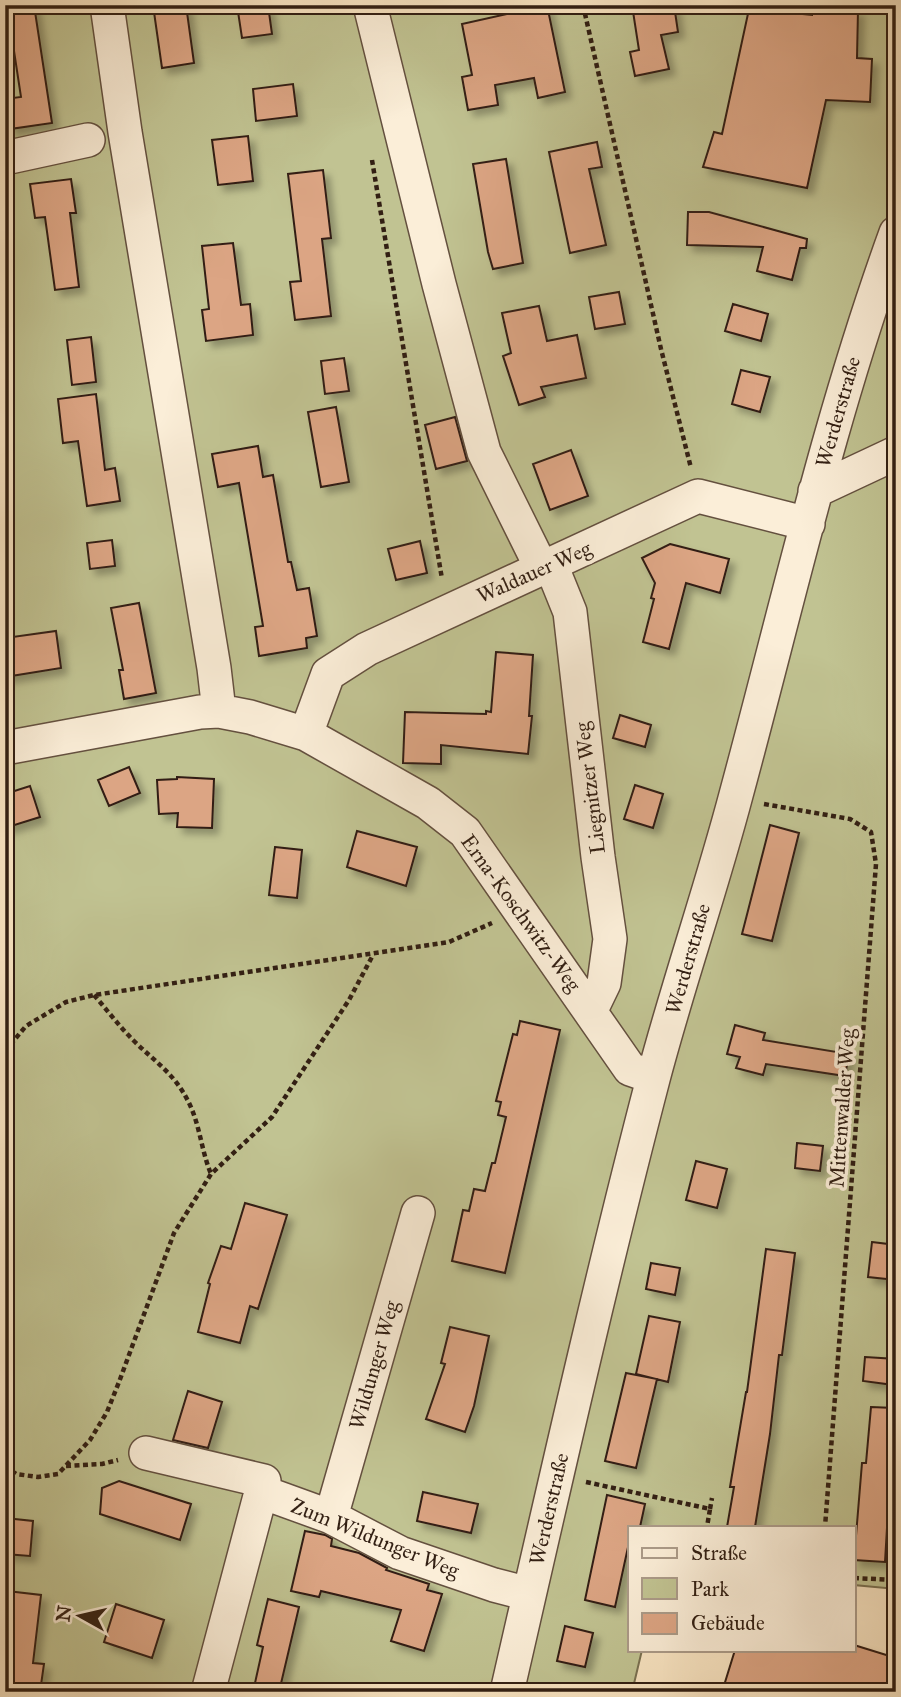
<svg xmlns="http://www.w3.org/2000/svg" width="901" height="1697" font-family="'IM FELL Great Primer',serif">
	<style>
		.green { fill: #c1c392; stroke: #7a7152; stroke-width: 2 }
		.building { fill: #dca584; stroke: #321f13; stroke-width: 2; filter: url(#shadow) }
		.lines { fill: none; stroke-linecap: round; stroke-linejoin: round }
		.minor-casing { stroke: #64503f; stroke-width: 36 }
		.path { stroke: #321f13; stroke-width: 4.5; stroke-dasharray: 5 3.5; stroke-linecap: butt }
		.minor { stroke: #fbeed8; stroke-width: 33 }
		.labels { text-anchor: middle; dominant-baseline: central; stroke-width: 7; stroke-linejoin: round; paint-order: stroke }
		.street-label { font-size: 21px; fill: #321f13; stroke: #fbeed8 }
	</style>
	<defs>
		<filter id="shadow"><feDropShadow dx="6" dy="6" stdDeviation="3.5" flood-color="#0004"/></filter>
	</defs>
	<rect width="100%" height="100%" fill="#f9e5c3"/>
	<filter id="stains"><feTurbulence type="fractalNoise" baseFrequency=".00286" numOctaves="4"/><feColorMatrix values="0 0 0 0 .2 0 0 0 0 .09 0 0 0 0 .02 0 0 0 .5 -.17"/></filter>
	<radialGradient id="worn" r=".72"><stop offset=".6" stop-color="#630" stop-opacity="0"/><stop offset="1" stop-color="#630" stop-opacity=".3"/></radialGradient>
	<path class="green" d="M5,5h891v1584l-42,-4v-58h-224v123h12l-10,42h-627z"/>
	<path class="building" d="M7,5h27l18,118 -42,6 -5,-30 16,-2z
		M153,5h33l8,58 -32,5z
		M237,5h31l4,29 -30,4z
		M514,5h33l18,87 -27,6 -4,-20 -39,7 3,20 -30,5 -6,-33 10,-2 -10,-51 54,-12z
		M632,5h42l4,27 -17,3 8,34 -34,7 -5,-24 9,-2z
		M749,9l63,6v-6l46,1 -1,48 15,1 -2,43 -44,-2 -19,88 -104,-21 11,-35 8,2z
		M293,84l4,32 -41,5 -3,-32z
		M248,136l5,45 -35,4 -6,-45z
		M597,142l5,25 -13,2 17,76 -36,8 -21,-101z
		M506,159l17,104 -30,6 -5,-17 -15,-88z
		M323,170l8,68 -9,1 9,77 -36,4 -5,-38 11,-1 -13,-107z
		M71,179l5,34h-6l9,74 -24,3 -10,-73 -10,1 -5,-34z
		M688,212h21l98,27 -1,9h-6l-8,32 -35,-9 6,-24 -76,-2z
		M233,243l8,62 9,-1 3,31 -47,6 -4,-31 7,-1 -7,-63z
		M619,292l6,32 -30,5 -6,-32z
		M733,304l35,10 -7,27 -36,-10z
		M539,306l8,35 30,-6 9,43 -45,9 4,10 -26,8 -16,-49 8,-3 -9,-40z
		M91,337l5,45 -24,3 -5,-45z
		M344,358l5,33 -24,3 -4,-33z
		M741,370l29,7 -10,35 -28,-8z
		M96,394l9,76 10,-2 5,33 -33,5 -9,-65 -15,2 -5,-44z
		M336,407l13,75 -28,5 -13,-75z
		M455,417l12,44 -31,8 -11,-44z
		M258,446l5,31 10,-2 15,87h3l6,28 12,-2 8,48 -11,2 1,10 -48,8 -4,-29 8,-1 -24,-143 -21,4 -6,-33z
		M571,450l17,46 -38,14 -17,-46z
		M112,540l3,26 -25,3 -3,-26z
		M420,541l7,32 -31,7 -8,-31z
		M670,544l59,15 -9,34 -34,-10 -17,66 -26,-7 11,-43 -3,-1 4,-15 -13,-25z
		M139,603l17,90 -32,6 -5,-29h4l-12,-62z
		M56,631l5,37 -56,9v-39z
		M496,652l37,3 -4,61h3l-4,38 -87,-9v19l-38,-1 2,-51 81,2v-3l5,1z
		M620,715l31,10 -6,22 -32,-9z
		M129,767l11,26 -31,13 -11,-26z
		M177,777l37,2 -2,49 -35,-1 1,-14 -19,1 -2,-34 20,-1z
		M635,785l28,9 -10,34 -29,-9z
		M30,786l10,31 -35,11v-34z
		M770,825l29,8 -27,108 -30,-7z
		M357,831l60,16 -11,39 -59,-19z
		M275,847l27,3 -5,48 -28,-3z
		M520,1021l40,9 -55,243 -53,-12 11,-51 6,1 5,-22 11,2 7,-28h3l11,-46 -8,-2 3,-13 -5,-1 17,-67 4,1z
		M735,1025l30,8 -2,7 86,14 -4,22 -79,-12 -3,11 -27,-7 4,-11 -13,-3z
		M797,1143l26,3 -3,25 -25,-3z
		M696,1161l31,8 -10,39 -31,-8z
		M245,1203l42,12 -29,94 -8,-3 -10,37 -42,-11 12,-48 -2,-1 13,-37 10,3z
		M872,1242l24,3v35l-28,-3z
		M766,1249l29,4 -13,102h-3l-9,79 -15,93h-28l7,-40h-4l16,-95h1z
		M651,1263l29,5 -5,27 -29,-6z
		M649,1316l31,6 -12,60 -32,-8z
		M450,1327l39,9 -15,70 -9,26 -39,-13 19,-55 -4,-1z
		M865,1357l31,2 -2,26 -31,-4z
		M626,1373l31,6 -21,89 -31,-7z
		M188,1391l34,11 -14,46 -35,-8z
		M871,1407l23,1 -9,154 -31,-2 8,-97h4z
		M119,1481l72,23 -11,36 -80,-26 2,-26z
		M423,1492l55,12 -7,29 -54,-12z
		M607,1495l38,9 -5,23h-10v11l-15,69 -30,-7z
		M5,1518l28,3 -3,35 -25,-2z
		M305,1531l20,4 7,4 -1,7 28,7 28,15 -1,2 43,14 -2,6 15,4 -18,57 -33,-10 10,-31 -80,-19 -2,6 -28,-6z
		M7,1591l34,4 -8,68 11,1 -4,28h-35z
		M268,1599l31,8 -20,85h-26l10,-45 -6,-2z
		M116,1604l48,16 -12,38 -48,-16z
		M565,1626l28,7 -8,34 -28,-6z
		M854,1645l42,13v11l-7,23h-167l13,-42h119z"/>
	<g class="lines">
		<g class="minor-casing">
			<path id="minor" d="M107,5l18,127 89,536 5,43
				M370,5l69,279 45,168 58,117
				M5,158l83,-18
				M815,491l81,-38
				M551,565l19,47 28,245 12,82 -6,44 -13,27
				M306,734l22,-60 39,-25 331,-153 110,28
				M5,748l195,-36 19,-1 31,6 56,17 122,69 37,29 165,237 23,8
				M146,1453l118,28 -56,211
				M262,1492l69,25 69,36 94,32 35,9
				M331,1517l87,-304
				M507,1692c47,-205 93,-410 146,-613 25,-95 58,-189 83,-284 51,-188 93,-378 160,-562"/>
		</g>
		<path class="path" d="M583,5l78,344 30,119
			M372,160l70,419
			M764,804l86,15 21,13 5,32 -51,663
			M94,995c13,15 25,31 39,45 21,21 41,33 55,61 12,23 13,49 23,73
			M5,1051l21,-25 40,-24 28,-7 355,-53 43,-19
			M5,1466l11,8 22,3 20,-3 32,-34 17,-28 12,-30 55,-149 37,-59 61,-57 77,-117 24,-45
			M66,1466l36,-2 16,-4
			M586,1482l124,27 -3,18
			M710,1509l2,-11
			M854,1578l42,2"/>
		<use href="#minor" class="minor"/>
	</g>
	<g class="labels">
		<g class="street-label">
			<text transform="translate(838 412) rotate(-74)">Werderstraße</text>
			<text transform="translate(534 572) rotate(-24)">Waldauer Weg</text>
			<text transform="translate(590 788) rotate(-97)">Liegnitzer Weg</text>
			<text transform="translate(521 913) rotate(54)">Erna-Koschwitz-Weg</text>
			<text transform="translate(688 959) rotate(-74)">Werderstraße</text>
			<text transform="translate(842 1108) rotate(-86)">Mittenwalder Weg</text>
			<text transform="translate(374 1365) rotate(-74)">Wildunger Weg</text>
			<text transform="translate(549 1509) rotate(-77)">Werderstraße</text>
			<text transform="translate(375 1538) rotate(22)">Zum Wildunger Weg</text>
		</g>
	</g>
	<rect width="901" height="1697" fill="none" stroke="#f9e5c3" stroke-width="28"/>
	<rect x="7" y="7" width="887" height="1683" fill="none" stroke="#321f13" stroke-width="3.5"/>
	<rect x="14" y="14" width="873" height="1669" fill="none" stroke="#321f13" stroke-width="2"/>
	<rect x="628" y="1526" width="228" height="126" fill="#fbeed8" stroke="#ab9b89" stroke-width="2"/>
	<rect x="642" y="1548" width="35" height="10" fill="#fbeed8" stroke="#ab9b89" stroke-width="2"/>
	<text x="691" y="1560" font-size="21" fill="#321f13">Straße</text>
	<rect x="642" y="1578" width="35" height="21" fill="#c1c392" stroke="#ab9b89" stroke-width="2"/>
	<text x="691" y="1596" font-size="21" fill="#321f13">Park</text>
	<rect x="642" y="1613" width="35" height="21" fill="#dca584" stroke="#ab9b89" stroke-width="2"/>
	<text x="691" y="1630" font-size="21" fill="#321f13">Gebäude</text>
	<g transform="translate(80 1616) rotate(278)" stroke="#fbeed8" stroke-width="5" paint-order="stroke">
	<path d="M0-5L12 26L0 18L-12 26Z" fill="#321f13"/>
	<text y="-10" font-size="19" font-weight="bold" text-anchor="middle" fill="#321f13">N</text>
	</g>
	<rect width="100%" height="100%" filter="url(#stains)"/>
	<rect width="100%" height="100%" fill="url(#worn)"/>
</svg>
